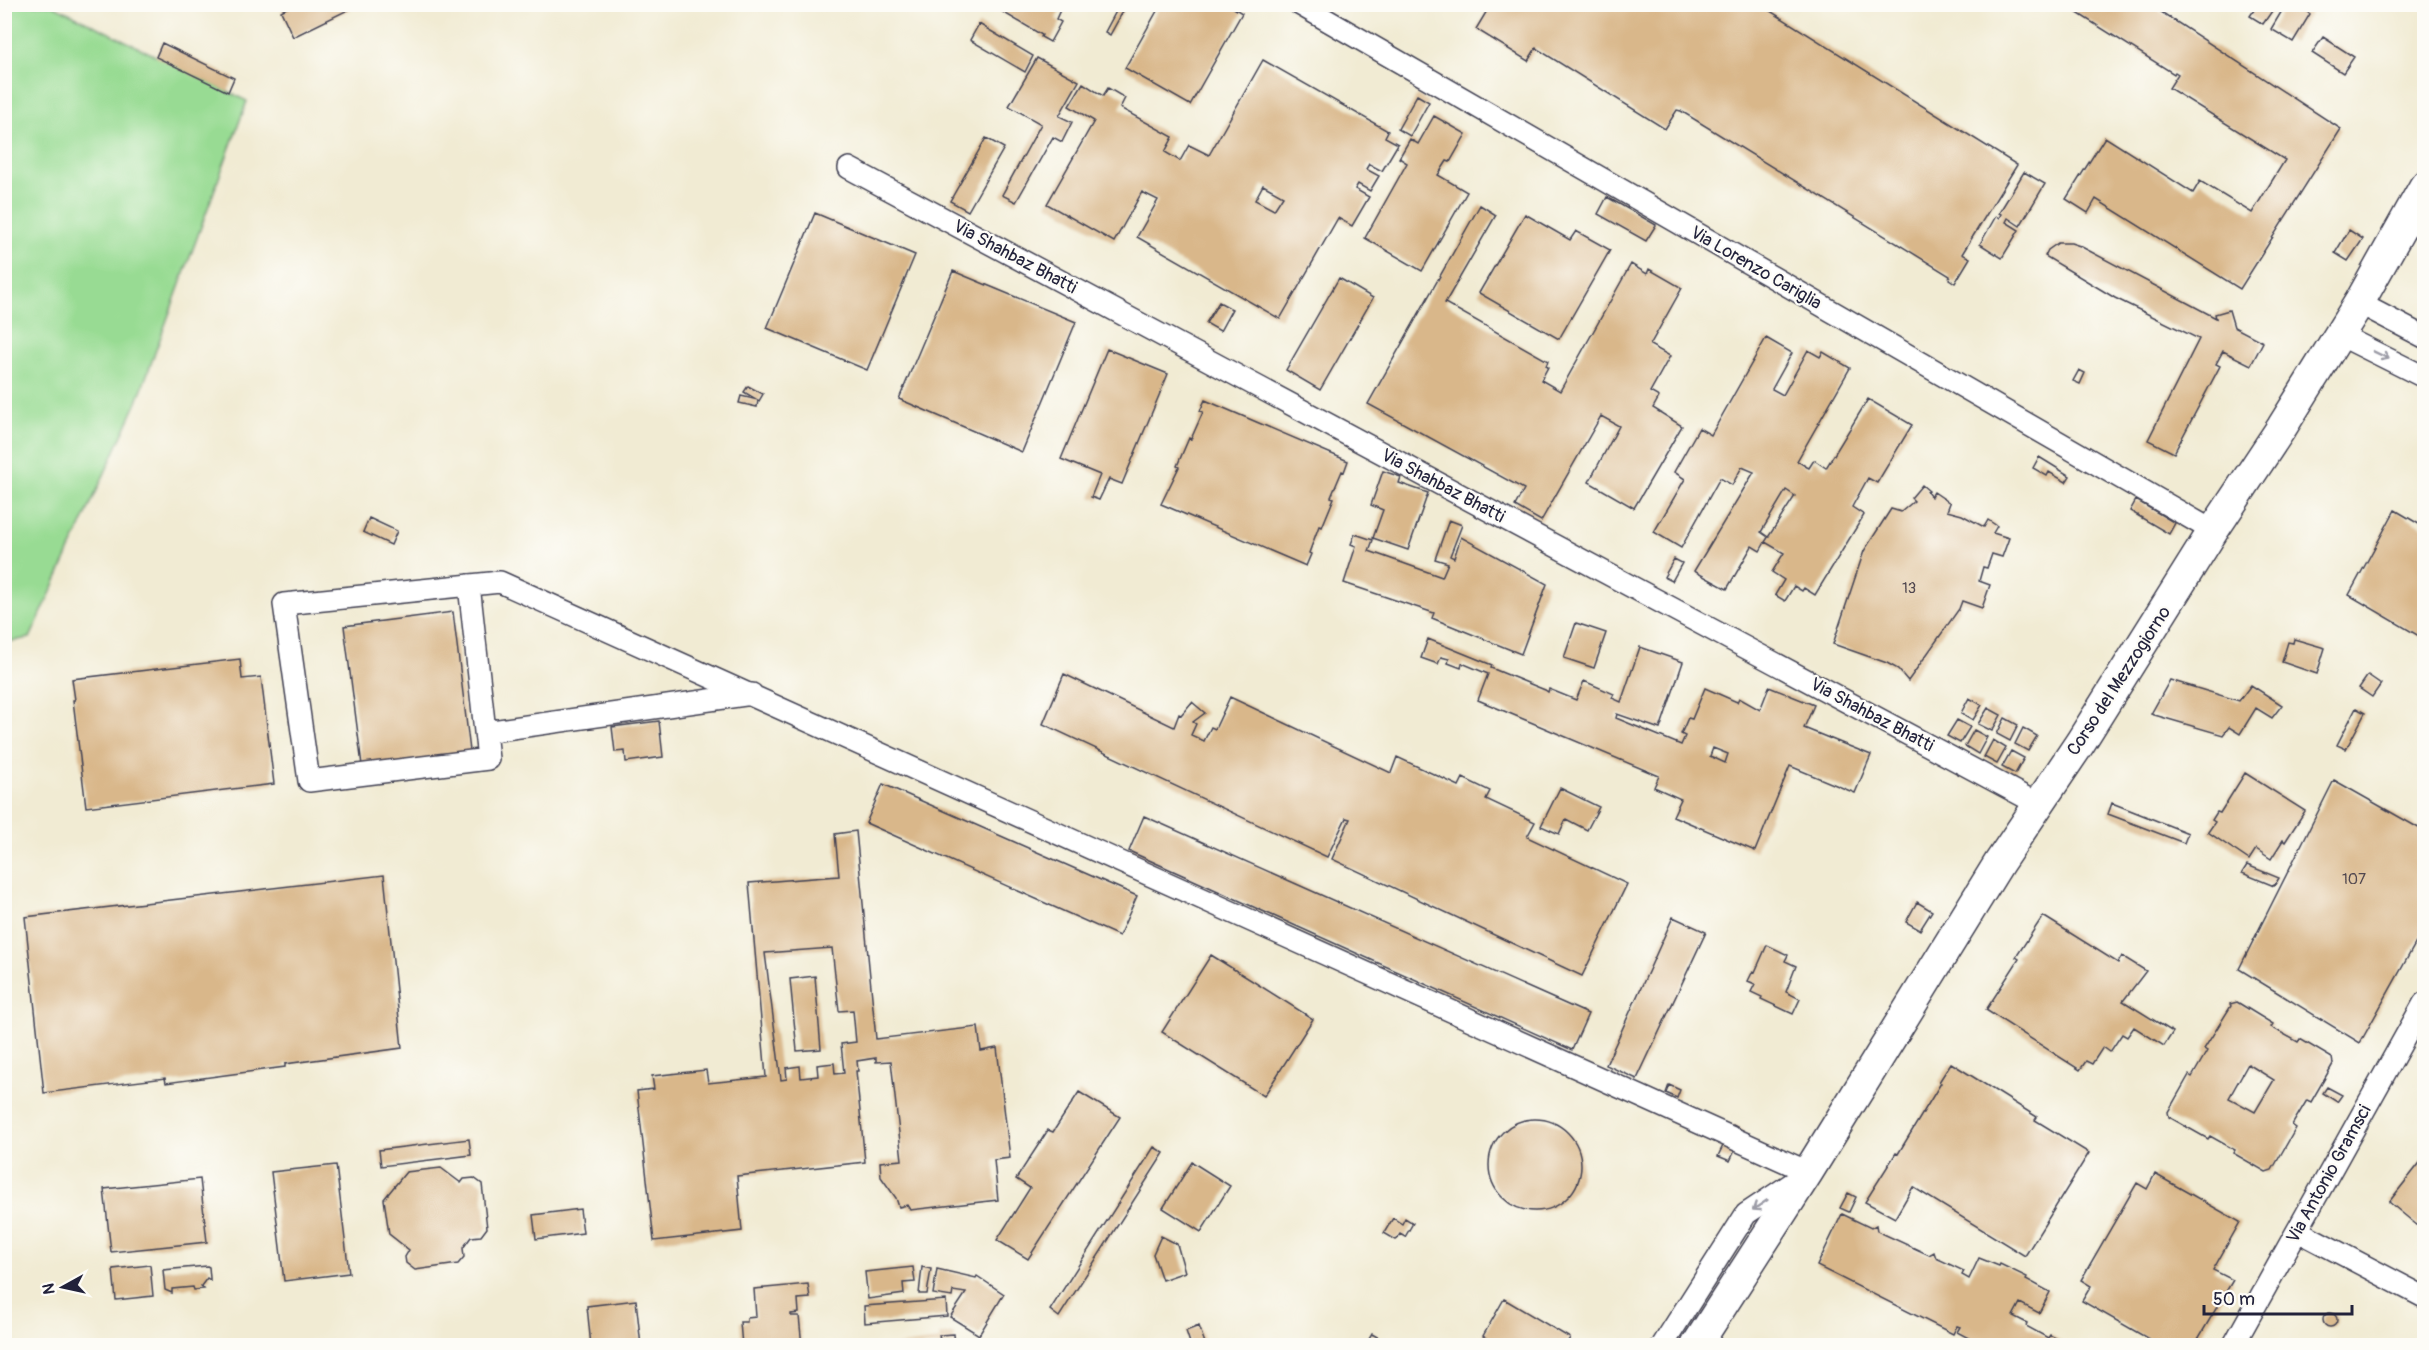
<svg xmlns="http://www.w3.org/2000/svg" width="2429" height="1350" font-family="Pangolin,sans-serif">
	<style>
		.green { fill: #98db93; stroke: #5d7e67; stroke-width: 1.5 }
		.building { fill: #d9b78a; fill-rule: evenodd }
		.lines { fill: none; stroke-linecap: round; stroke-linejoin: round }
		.street-casing { stroke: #414052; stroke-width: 24 }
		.secondary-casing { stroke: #414052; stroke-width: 33 }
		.street { stroke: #fff; stroke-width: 21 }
		.secondary { stroke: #fff; stroke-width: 30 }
		.oneway { stroke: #9c9ca7 }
		.labels { text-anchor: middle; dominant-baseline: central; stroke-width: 4.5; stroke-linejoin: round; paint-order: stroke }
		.number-label { font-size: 15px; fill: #50474f }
		.street-label { font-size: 18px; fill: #22223b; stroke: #fdfcf7 }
	</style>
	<rect width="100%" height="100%" fill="#fdfcf7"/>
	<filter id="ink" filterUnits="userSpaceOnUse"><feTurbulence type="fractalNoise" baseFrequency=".0167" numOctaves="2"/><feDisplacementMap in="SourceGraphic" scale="12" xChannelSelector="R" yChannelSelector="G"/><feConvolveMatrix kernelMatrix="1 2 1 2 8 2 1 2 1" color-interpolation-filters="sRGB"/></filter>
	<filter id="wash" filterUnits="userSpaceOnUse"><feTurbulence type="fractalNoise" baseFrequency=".008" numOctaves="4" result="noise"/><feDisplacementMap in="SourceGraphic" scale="24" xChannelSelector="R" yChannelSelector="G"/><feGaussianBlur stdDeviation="1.35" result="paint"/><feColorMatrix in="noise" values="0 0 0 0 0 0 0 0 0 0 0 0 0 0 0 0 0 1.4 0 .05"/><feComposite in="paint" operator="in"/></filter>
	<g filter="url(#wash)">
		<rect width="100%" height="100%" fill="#f1ebd3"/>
		<path class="green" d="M5,5h48l194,96 -110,301 -107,236 -25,4z"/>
		<g id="blocks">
			<path class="building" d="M294,4h54l2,5 -57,28 -12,-26z
				M989,4h70l-2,4 3,2 -4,9 5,3 -11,20 -9,-5 1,-2z
				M1120,4h7l-17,31 -5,-3z
				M1161,4h66l15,9 -52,92 -65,-37z
				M1491,4h268l258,161 -55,89 8,4 -15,25 -6,-4 1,-3 -269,-165 -4,-1 -12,19 -129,-81 -8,13 -52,-32z
				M2063,4h86l192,125 -101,160 -144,-90 -8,14 -22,-14 39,-62 88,56 7,-12 52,32 33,-53 -116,-72 9,-14 -3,-2 -1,2z
				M2258,4l14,7 -9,13 -13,-8z
				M2286,4h9l15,10 -17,28 -22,-13z
				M979,24l54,32 -8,16 -55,-32z
				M2323,37l31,20 -11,16 -31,-20z
				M162,43l72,35 -6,14 -72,-35z
				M1037,58l42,23 -20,35 13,6 -10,20 -9,-5 -37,65 -14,-7 39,-71 -32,-18z
				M1263,60l125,71 -3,6 13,7 -16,27 -13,-7 -3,5 13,7 -9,15 -12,-7 -3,5 14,8 -17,29 -14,-8 -58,101 -143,-82 21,-37 -16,-8 -28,50 -67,-38 47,-83 -25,-15 14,-23 20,13 5,-8 17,10 -5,10 53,29 -8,15 15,9 9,-16 20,10zM1263,185l20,11 -9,14 -19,-10z
				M1417,95l12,7 -19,34 -12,-7z
				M1434,116l32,18 -16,28 -3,-1 -9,14 29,17 -45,79 -57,-33 42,-75 -8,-5 11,-19 8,5z
				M986,138l18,10 -36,63 -18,-10z
				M2024,172l21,12 -25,42 -12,-8 -2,4 13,8 -17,28 -22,-14 16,-28 3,2 2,-4 -2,-1z
				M1607,197l49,28 -10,16 -48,-27z
				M1480,205l16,10 -51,88 103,58 -2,5 2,1 -7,13 19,11 71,-127 16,10 2,-5 33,19 -32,57 20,11 -20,36 9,5 -6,11 29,18 -48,82 -45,-26 30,-56 -18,-10 -60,105 -26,-15 9,-17 -156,-85z
				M815,213l100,42 -48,115 -100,-42z
				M1525,214l45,26 6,-9 34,19 -51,89 -80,-46z
				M2349,230l14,9 -15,22 -13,-8z
				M2058,243h13l9,3 136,72 -1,-4 14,-4 5,17 29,15 -12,23 -28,-14 -7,13 4,2 -46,87 -26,-13 51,-101 -84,-41 -70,-42 3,-6z
				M953,271l123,51 -54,130 -123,-53z
				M1339,278l34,20 -53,92 -34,-20z
				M1219,302l13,7 -12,22 -14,-8z
				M1766,338l26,15 -20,36 11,6 25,-45 12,7 3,-5 27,16 -53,93 10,6 2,1 5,-8 12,8 42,-69 44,26 -35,58 -9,-5 -15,27 -1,2 12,8 -49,80 -11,-7 -2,3 -8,-5 -9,15 -10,-6 9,-15 -12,-8 12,-19 -19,-11 30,-46 -9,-6 -25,42 7,5 -8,14 -8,-5 -25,43 -33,-18 60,-99 -12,-5 -10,18 -12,-7 -39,70 -27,-16 31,-53 -11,-7 25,-44 12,7z
				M1107,349l61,25 -46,110 -13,-5 -10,21 -8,-3 9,-22 -39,-16z
				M2079,370l6,3 -5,11 -7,-3z
				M748,386l15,8 -4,7 -15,-9z
				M741,396l17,4 -1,7 -18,-4z
				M1205,400l143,61 -4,11 -2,-1 -11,26 3,1 -12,29 -3,-1 -10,27 2,1 -5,12 -145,-62 18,-37 -2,-1 12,-28 2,1 12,-27 -3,-1z
				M2039,457l31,19 -4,6 -17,-10 -2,4 -14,-8z
				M1383,471l18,6 -2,6 29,10 -20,57 -35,-12 10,-28 -12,-5z
				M1922,485l7,6 -2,1 4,5 3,-5 16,11 -3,8 15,4 22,12 4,-7 9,6 -4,7 16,5 -7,19 -10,-3 -5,14 -4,-1 -4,14 11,4 -8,23 -20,-7 -3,8 -51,72 -10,-12 -11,-6 -54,-19 31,-93 27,-42 10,3 13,-11 -3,-3z
				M2136,500l39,23 -6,11 -39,-23z
				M2395,510l29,17v112l-75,-44z
				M369,518l28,13 -6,14 -28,-13z
				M1449,520l13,5 -12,31 4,2 7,-21 86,47 -26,70 -89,-36 2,-5 -90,-30 12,-37 -5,-2 4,-10 18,6 -4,11 73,26 6,-14 -13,-4z
				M1674,559l8,4 -10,18 -8,-4z
				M453,612l18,147 -108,14 -19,-147z
				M1576,623l30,10 -12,35 -30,-10z
				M1428,639l64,26 -1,3 54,22 3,2 1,-3 27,11 8,-19 30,13 -2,4 9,4 19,-55 43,15 -23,67 -43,-15 -1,4 65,27 4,-9 -4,-2 7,-16 4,1 13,-31 32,14 2,-4 21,12 9,-23 45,18 -10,23 67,27 -16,38 -65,-27 -35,85 -82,-35 8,-17 -27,-12 5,-11 -181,-76 10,-26 -26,-11 -1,5 -13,-5 1,-4 -8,-2 -3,7 -17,-6zM1713,748l15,6 -3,9 -15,-7z
				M2294,639l31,9 -8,26 -35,-12 6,-20 5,1z
				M240,659l2,20 19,-2 13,107 -188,23 -13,-107h2l-3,-21z
				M1064,674l110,53 5,-13 2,1 11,-13 13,11 -12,9 3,2 -5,11 13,6 7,-14 4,2 15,-32 161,76 6,-16 62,29 4,-8 27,13 -4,8 49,23 -8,15 100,47 -45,92 -250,-117 18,-40 -4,-1 -19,39 -284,-133z
				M2368,675l13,9 -9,13 -13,-9z
				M2170,680l69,21 12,-16 31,20 -10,13 -16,-10 -16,26 -11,-7 -6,8 -72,-21z
				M1969,698l13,7 -9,15 -12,-7z
				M1988,708l13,7 -9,16 -14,-7z
				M2356,708l9,5 -19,36 -9,-4z
				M2005,718l13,7 -8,16 -13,-7z
				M1957,720l13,7 -10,16 -13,-7z
				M659,721l4,36 -37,5 -1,-11 -10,1 -3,-25z
				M2023,728l14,8 -9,15 -13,-7z
				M1974,730l13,7 -9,17 -13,-8z
				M1993,740l13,8 -9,16 -13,-7z
				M2011,751l13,7 -9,16 -13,-7z
				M2245,773l60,38 -20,31 -2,-2 -12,19 -15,-10 -7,11 -41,-28 7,-10 -3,-2 5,-8 3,1z
				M2334,780l90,51v97l-64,115 -121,-74z
				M883,784l254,112 -18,40 -253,-113z
				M1560,788l39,19 -12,23 -21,-11 -7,15 -18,-8z
				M2112,803l76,30 -4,10 -76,-29z
				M1144,816l444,198 -16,36 -443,-199z
				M856,831l20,208 102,-12 3,24 16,-3 13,110 -16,2 4,40 -88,10 -3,-5 -8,2 -3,-9 -15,-21 -1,-15 22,-2 -11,-99 -15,1v-4l-19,3 1,10h-2l9,91 -128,14 5,55 -88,10 -17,-150 17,-2 -2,-13 54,-6 2,13 58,-6 -17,-194 90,-7 -4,-42zM832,948l7,63 14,-1 3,32 -15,2 3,29 -9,1 -1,-11 -17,2 1,11 -17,2 -1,-12 -14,2 1,11 -6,1 -16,-127z
				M2247,865l32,13 -5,8 -32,-13z
				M384,875l18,173 -117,16v3l-60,8 -59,8 -1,-5 -121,15 -19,-176z
				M1917,902l15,9 -12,19 -14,-8z
				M2043,916l75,47 4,-7 24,15 -23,30 50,31 -9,14 -30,-19 -7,10 -5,-3 -12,18 -7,-5 -11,17 -6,-3 -6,9 -94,-60 33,-51 -3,-2z
				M1673,917l33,15 -69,147 -31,-14z
				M1767,945l21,10 -3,6 11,5 -10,26 14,7 -7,15 -32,-15 1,-2 -11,-5 4,-8 -7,-3 5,-10 2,1z
				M1211,955l102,64 -49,77 -102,-64z
				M815,976l6,73 -24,2 -7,-72z
				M2237,1002l36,22 -2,3 27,15 2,-3 32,19 1,6 -22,38 -4,-2 -15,25 4,3 -24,42 -6,2 -33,-19 2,-3 -25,-14 -2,3 -39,-22 -1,-5 21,-37 3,2 15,-26 -3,-2 27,-43 -1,-2zM2248,1064l26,16 -19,32 -26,-14z
				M1951,1063l86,54 -2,3 54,33 -64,103 -112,-69 -18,31 -30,-16 31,-49 2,1 43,-71 -2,-1z
				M1669,1085l11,5 -3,8 -11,-5z
				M2327,1087l15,8 -5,7 -14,-9z
				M1079,1092l41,25 -92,142 -31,-19 33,-52 -14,-9 32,-49 5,2z
				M1489 1165a46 46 0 1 1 92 0a46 46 0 1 1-92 0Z
				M1733,1125l11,6 -14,30 -12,-5z
				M469,1139l2,16 -90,11 -2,-16z
				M1154,1147l10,6 -105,164 -9,-7z
				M2423,1159l1,2v70l-35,-29z
				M1192,1162l38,24 -29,46 -38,-24z
				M336,1165l13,108 -65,8 -13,-109z
				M441,1168l20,15 3,-4 10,-1 8,6 5,44 -6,8 -10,1 -8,11 1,9 -6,7 -43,6 -9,-7 -1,-6 4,-7 -20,-16 -5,-35 22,-27z
				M2155,1174l85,48 -27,48 20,10 -39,66h-33l-79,-45 9,-15 -10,-6 56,-97 10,6z
				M200,1179l7,63 -96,10 -7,-63z
				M1848,1193l8,4 -7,15 -9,-4z
				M580,1209l3,24 -47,6 -3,-24z
				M1842,1214l29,14 5,-3 1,6 52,24 5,-3 2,6 28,13 -2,4 7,4 10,-21 20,8 1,-2 27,13 -1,2 24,13 -11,21 -19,-10 -7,13 14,7 -1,3 22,12 2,-3 20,11h-91l1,-2 -23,-12 3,-5 -3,-1 -4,8 -136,-68z
				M1393,1218l9,6 3,-6 8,5 -8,14 -5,-3 -4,6 -12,-7z
				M1161,1236l16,8 8,28 -23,8 -9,-26z
				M150,1265l3,31 -37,4 -3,-31z
				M207,1266l2,1 1,11v2l-3,-2 -6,8 3,3 -10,1 -1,-3 -21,2v4l-7,-3 -2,-20z
				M913,1267l2,15 -12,1 1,11 -36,5 -3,-27z
				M922,1267l9,2 -4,25h-8z
				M937,1269l39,9 1,-2 27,18 -25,41 -29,-18 16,-24 -13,-2 -1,6 -19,-3z
				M808,1284l2,14 -12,1 1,14 -8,1v2h8l3,30h-60l-2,-24h7v-4l9,-1 -2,-28z
				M1504,1299l66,39 -5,8h-67l-15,-10z
				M636,1300l5,46h-50l-4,-40z
				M946,1300l1,16 -82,7 -1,-17z
				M2323 1320a7 7 0 1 1 14 0a7 7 0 1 1-14 0Z
				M1199,1326l7,20h-15l-5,-15z
				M954,1334l1,12h-60l45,-6 -1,-5z
				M1372,1334l21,12h-28z"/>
		</g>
	</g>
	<g filter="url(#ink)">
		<use href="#blocks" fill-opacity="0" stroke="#414052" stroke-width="1.5"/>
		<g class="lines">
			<g class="street-casing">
				<path id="street" d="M1299,4l914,527
					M849,168l1189,636
					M2359,303l65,34
					M2338,334l86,43
					M469,585l19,174 -179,22 -25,-177 216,-22 1308,590
					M485,732l267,-38
					M2298,1231l126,66
					M1662,1346l84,-132 54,-36
					M2233,1346l191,-343"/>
			</g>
			<g class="secondary-casing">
				<path id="secondary" d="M1696,1346l112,-174 191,-309 81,-120 133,-212 69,-104 77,-124 65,-116"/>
			</g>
			<use href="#street" class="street"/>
			<use href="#secondary" class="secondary"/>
		</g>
		<defs><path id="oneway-shaft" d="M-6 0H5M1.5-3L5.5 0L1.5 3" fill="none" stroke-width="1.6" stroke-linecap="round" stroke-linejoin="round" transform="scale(1.5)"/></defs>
		<g class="oneway">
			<use href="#oneway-shaft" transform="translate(2381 355) rotate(26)"/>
			<use href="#oneway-shaft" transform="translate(1760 1205) rotate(146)"/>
		</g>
	</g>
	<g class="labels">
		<g class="number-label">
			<text x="1909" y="588">13</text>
			<text x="2354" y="879">107</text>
		</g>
		<g class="street-label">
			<text transform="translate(1015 257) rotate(28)">Via Shahbaz Bhatti</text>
			<text transform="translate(1756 268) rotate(30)">Via Lorenzo Cariglia</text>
			<text transform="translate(1443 486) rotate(28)">Via Shahbaz Bhatti</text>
			<text transform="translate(2119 681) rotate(-57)">Corso del Mezzogiorno</text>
			<text transform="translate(1872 715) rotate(28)">Via Shahbaz Bhatti</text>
			<text transform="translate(2329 1174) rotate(-61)">Via Antonio Gramsci</text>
		</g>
	</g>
	<rect width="2429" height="1350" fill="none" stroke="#fdfcf7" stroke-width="24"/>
	<g transform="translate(63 1287) rotate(262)" stroke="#fdfcf7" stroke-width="4.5" paint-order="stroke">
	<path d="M0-4.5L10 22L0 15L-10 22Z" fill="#22223b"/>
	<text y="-9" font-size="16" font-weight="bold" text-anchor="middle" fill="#22223b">N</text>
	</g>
	<path d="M2204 1305v9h148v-9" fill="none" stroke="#22223b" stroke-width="3"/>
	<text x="2213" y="1305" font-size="18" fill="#22223b" stroke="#fdfcf7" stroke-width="4.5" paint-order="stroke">50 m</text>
</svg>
